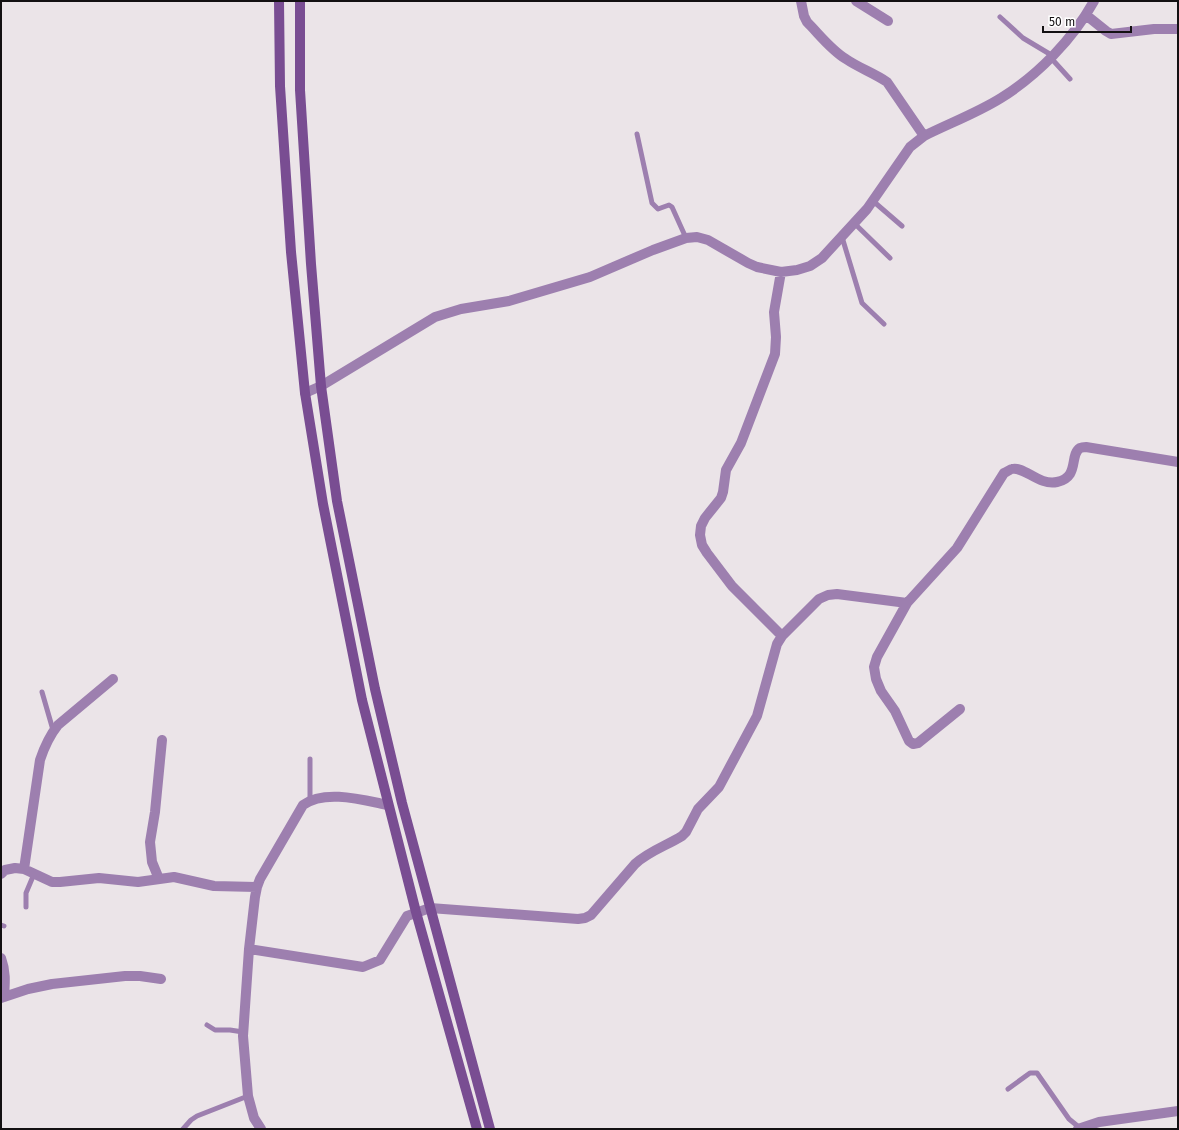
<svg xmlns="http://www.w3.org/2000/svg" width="1179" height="1130" font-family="'Fira Sans',sans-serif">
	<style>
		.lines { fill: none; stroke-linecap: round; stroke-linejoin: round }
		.lane { stroke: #9d7faf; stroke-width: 5 }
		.street { stroke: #9d7faf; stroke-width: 10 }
		.secondary { stroke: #794d92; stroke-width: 10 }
	</style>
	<rect width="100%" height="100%" fill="#ebe4e8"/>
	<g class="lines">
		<path class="lane" d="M1000,17l23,21 30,18
			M1051,58l19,21
			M637,134l15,69 6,6 11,-4 3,2 14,31
			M873,201l29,25
			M854,223l36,35
			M842,237l20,66 22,21
			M42,692l11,38
			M310,759v41
			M26,907v-14l8,-19
			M1,925l3,1
			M207,1025l8,5h15l13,2
			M1008,1089l22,-16h7l32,46 11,9
			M183,1129l8,-9 6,-4 51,-20"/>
		<path class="street" d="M801,1l3,15 3,6c12,12 24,28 39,37 13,9 28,14 41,23l37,54
			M856,1l32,20
			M1086,15l20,16 5,3 43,-5h24
			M781,272l-7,40 2,25 -1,17 -34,89 -15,27 -3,22 -2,6 -16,20 -4,8 -1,9 2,10 5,8 25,33 50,50
			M305,393l16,-7 114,-69 26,-8 48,-8 81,-24 63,-27 33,-12 11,-1 11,3 40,23 9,4 24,5 16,-2 13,-4 12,-8 45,-49 43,-62 14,-11c26,-13 53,-23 77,-38 37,-23 72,-59 93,-97
			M960,709l-42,34 -5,1 -4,-3 -14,-30 -14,-20 -5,-12 -2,-12 3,-10 30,-54 50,-55 47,-75c3,-1 6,-4 8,-4 12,-3 27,17 45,13 23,-5 12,-27 23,-34 2,-1 4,-1 6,-1l92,15
			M24,869l16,-109c4,-12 10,-25 18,-35l55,-46
			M1,874l4,-4 10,-2 9,1 28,13h8l39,-4 39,4 36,-5 40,9 43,1
			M159,879l-7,-17 -2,-20 5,-30 7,-72
			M249,949l114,18 17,-7 27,-44 23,-8 148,11 7,-1 6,-3 44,-51c14,-13 31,-18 47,-28l4,-4 12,-23 21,-22 38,-71 20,-72 5,-8 37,-37 9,-4 9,-1 70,9
			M1,958c5,14 4,24 3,39
			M1,998l27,-9 24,-5 73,-8h15l21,3
			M261,1129l-7,-11 -6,-22 -5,-60 6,-87 6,-52 2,-10 3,-8 43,-74c22,-16 60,-5 85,0
			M1078,1129l21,-7 79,-11"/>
		<path class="secondary" d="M279,1l1,85 11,166 14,141 18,111 39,196 54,212 61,217
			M300,1v89l11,174 10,122 16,115 38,188 27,114 88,326"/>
	</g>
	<rect width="1179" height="1130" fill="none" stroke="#131012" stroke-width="4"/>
	<path d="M1043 26v6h88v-6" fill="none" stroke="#131012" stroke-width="2"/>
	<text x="1049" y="26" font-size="12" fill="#131012" stroke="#ffffff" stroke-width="3" paint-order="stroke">50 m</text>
</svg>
